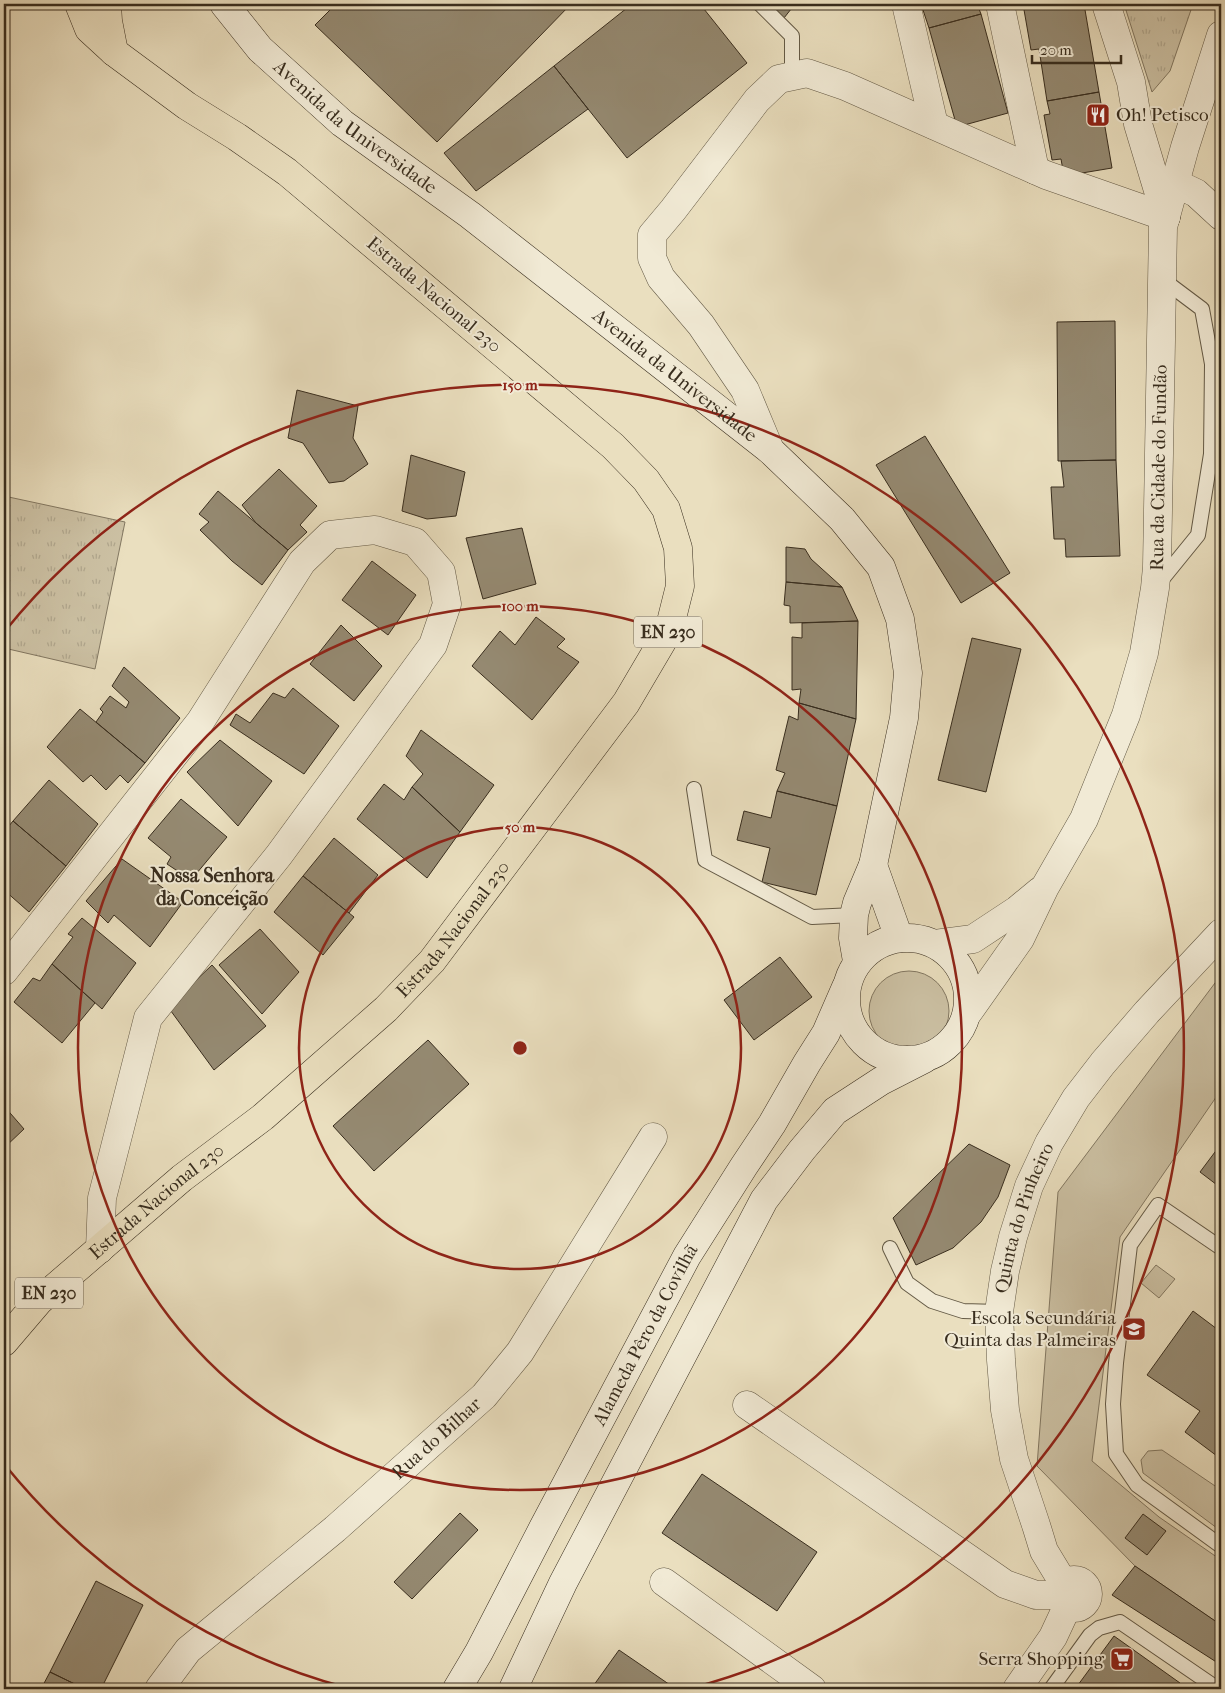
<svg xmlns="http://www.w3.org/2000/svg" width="1225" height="1693" font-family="'IM FELL French Canon',serif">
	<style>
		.grass { fill: #ccc1a4; stroke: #827761 }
		.park { fill: url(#park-tufts); stroke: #827761 }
		.building { fill: #958a72; stroke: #382d1e }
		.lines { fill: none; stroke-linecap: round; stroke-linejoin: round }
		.lane-casing { stroke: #645a46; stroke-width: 16 }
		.street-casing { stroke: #645a46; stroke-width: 29 }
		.secondary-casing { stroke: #382d1e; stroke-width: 29 }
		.primary-casing { stroke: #382d1e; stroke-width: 29 }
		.lane { stroke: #f1ead5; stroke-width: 14 }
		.street { stroke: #f1ead5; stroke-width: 28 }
		.secondary { stroke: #f1ead5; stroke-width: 28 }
		.primary { stroke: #eadfbf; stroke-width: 28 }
		.ring { fill: none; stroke: #8f2418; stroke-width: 2.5 }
		.labels { text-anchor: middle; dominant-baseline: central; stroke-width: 4; stroke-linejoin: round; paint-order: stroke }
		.shield { fill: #f1ead5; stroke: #706655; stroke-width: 1 }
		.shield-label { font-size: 18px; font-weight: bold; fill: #382d1e }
		.poi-label { font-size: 19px; fill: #382d1e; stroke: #f1ead5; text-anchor: end }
		.street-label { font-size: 19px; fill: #382d1e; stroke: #f1ead5 }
		.neighbourhood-label { font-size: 20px; font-weight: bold; fill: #382d1e; stroke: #f1ead5 }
		.centre { fill: #8f2418; stroke: #f1ead5; stroke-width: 2.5 }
		.ring-label { font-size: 15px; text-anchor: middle; font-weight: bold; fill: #8f2418; stroke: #f1ead5; stroke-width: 4; stroke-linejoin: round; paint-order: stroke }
	</style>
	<defs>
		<pattern id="park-tufts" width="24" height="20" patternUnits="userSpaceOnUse" patternTransform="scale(1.25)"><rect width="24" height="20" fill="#ccc1a4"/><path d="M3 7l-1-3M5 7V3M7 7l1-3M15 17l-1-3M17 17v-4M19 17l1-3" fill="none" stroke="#b0a68d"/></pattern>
	</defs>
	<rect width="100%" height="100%" fill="#eadfbf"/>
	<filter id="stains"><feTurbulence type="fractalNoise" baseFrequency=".004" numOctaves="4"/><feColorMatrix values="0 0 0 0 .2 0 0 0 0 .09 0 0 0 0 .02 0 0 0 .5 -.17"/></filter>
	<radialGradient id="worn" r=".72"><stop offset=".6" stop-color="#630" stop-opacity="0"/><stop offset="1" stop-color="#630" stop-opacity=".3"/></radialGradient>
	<path class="grass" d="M869 1011a40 40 0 1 1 80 0a40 40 0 1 1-80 0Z
		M1221,975v115l-101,147 -28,224 67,56 62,43v65l-86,-59 -98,-100 21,-274z
		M1156,1265l19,14 -16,19 -18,-15z
		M1162,1450l59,40v41l-78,-58 -2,-13 7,-9z"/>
	<path class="park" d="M1124,4h69l-23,67 -18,21z
		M4,496l121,26 -30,147 -91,-21z"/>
	<path class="building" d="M336,4h235l-134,138 -122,-117z
		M632,4h68l47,59 -120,95 -73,-92z
		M769,4h26l-11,14z
		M921,4h56l4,10 -52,14z
		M1023,4h61l15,88 -52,9 -8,-52 -8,1z
		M981,14l27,99 -51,14 -28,-99z
		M554,66l34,43 -112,82 -32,-38z
		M1099,92l13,76 -48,8 -3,-17 -9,1 -8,-45 6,-1 -3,-13z
		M1115,321l1,139 -58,1 -1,-139z
		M297,390l61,16 -5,32 15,26 -24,17 -15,2 -26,-40 -15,-5z
		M925,436l85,137 -49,30 -85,-138z
		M411,455l54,17 -9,44 -29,3 -25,-8z
		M1116,460l4,96 -54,1 -1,-18h-11l-3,-52h13l-3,-26z
		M279,469l38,37 -17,19 7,7 -19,18 -32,-27 -14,-18z
		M218,491l70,59 -26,35 -30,-24 -32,-31 9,-8 -10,-8z
		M522,528l14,56 -53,15 -17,-61z
		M786,547l19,2 6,10 31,28 -56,-5z
		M372,561l44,34 -28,40 -46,-35z
		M786,582l56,5 16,34 -68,2v-17l-6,-1z
		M536,617l29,22 -8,8 22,15 -47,58 -60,-54 28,-35 15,14z
		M858,621l-2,98 -57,-16 2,-14 -9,1v-53l10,1v-15z
		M341,625l41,41 -28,35 -44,-37z
		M972,638l49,11 -35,143 -48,-12z
		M124,667l56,51 -35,45 -49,-41 7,-10 -3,-3 10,-13 16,12 3,-6 -17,-16z
		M293,688l46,38 -35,48 -74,-49 6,-11 14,9 23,-30 12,5z
		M799,703l57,16 -19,87 -60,-15 8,-18 -9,-3 13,-54 9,4z
		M80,709l65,54 -17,20 -8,-8 -14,15 -15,-15 -8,7 -36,-35z
		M421,730l73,55 -34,47 -48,-45 11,-13 -17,-18z
		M220,740l52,41 -34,45 -51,-54z
		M49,780l49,44 -32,42 -53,-45z
		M384,784l20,16 8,-13 48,45 -33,46 -70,-59z
		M777,791l60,15 -21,89 -54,-13 8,-34 -33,-8 7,-29 27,7z
		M181,799l46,38 -36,43 -24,-16 4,-7 -23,-19z
		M13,821l53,45 -37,46 -25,-22v-58z
		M334,838l44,37 -29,38 -46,-37z
		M122,859l61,43 -33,45 -36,-32 -6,8 -22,-22z
		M303,876l51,41 -31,38 -49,-43z
		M82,918l54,45 -34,46 -50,-45 21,-27 -5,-3z
		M260,929l39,43 -37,42 -43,-49z
		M780,957l32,40 -58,43 -30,-40z
		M52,964l43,39 -33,40 -48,-41 19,-24 7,3z
		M212,965l54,61 -52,44 -46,-63z
		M428,1040l41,44 -95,87 -41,-45z
		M4,1106l20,23 -20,19z
		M969,1144l41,21 -12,32 -17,25 -28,26 -37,17 -23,-47z
		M1221,1144v44l-21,-16z
		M1193,1311l28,21v127l-36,-27 15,-21 -53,-36z
		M702,1474l115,78 -40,59 -115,-78z
		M460,1513l18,17 -66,69 -18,-17z
		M1143,1514l23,17 -19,24 -22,-17z
		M1135,1566l86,59v40l-109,-70z
		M96,1581l47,24 -42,84h-16l-35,-17z
		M1114,1636l66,47 -4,6h-101z
		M619,1650l57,39h-85z
		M50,1672l35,17h-44z"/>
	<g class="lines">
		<g class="lane-casing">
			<path id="lane" d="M760,4l32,32v40
				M1159,583l39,-48 13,-81 1,-90 -10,-55 -40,-30
				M694,789l11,71 107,57 42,-2
				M890,1248l17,35 25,18 31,10 36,1
				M1221,1248l-63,-43 -28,40 -14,118 -3,41 3,50 21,31 84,61
				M1051,1689l39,-54 9,-7 21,-6 98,67"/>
		</g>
		<g class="street-casing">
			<g id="street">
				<path d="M906,4l28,121"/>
				<path d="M1000,4l35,166"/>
				<path d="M1106,4l25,78 7,42 28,93"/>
				<path d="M1175,183l21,10 25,23"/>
				<path d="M770,450l-25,-60 -44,-65 -40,-47 -9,-20v-23l21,-25 84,-110 22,-21 28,-6 38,13 201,89 120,42"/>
				<path d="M935,944l38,-5 44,-29 23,-19"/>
				<path d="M4,971l196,-249 102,-160 28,-27 45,-5 40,12 26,30 6,32 -14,41 -154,210 -131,163 -46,180 -2,51"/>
				<path id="s1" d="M967,1014l53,-75 25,-52 39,-68 42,-104 18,-62 11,-65 2,-21 6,-340 22,-80 36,-112"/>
				<path d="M747,1405l258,179 31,11h24"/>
				<circle cx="1074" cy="1594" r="14"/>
				<path d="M664,1582l148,107"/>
				<path id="s2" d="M1064,1584l-20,-33 -8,-26 -22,-66 -9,-49 -4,-50 -2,-48 6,-41 8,-34 16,-51 20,-43 27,-45 27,-35 44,-51 74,-79"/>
				<path id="s3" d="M159,1689l29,-39 147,-121 149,-133 36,-44 133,-215"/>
				<path d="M1017,1689l36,-52 14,-30"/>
			</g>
		</g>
		<g class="secondary-casing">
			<g id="secondary">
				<path id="s4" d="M224,4l36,45 82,74 128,92 300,235 72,69 39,48 19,52 8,54 -4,45 -31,147 -16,38 -3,12 -1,23 4,23"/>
				<path d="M873,865l26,73"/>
				<circle cx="907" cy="999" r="61"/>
				<path id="s5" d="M457,1689l22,-37 64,-124 144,-272 57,-90 28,-42 35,-61 19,-30 20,-46"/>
				<path d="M513,1689l50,-106 201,-383 38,-50 33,-39 46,-30 43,-22"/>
			</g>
		</g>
		<g class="primary-casing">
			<g id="primary">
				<path d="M107,4l1,17 6,31"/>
				<path id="s6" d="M4,1342l35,-41 143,-123 81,-61 123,-108 46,-48 194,-258 43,-73 11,-44 -2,-38 -12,-39 -20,-29 -33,-34 -326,-274 -50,-35 -50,-31 -73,-54 -25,-23 -10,-25"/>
			</g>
		</g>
		<use href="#lane" class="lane"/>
		<use href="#street" class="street"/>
		<use href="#secondary" class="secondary"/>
		<use href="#primary" class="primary"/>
	</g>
	<g class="ring">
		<circle cx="520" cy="1048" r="221"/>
		<circle cx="520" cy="1048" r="442"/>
		<path d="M348 1688A663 663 0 0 1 5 1465M5 631A663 663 0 1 1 692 1688"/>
	</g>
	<defs>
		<g id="restaurant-square" transform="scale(1.25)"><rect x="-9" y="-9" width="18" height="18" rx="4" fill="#8f2418" stroke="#f1ead5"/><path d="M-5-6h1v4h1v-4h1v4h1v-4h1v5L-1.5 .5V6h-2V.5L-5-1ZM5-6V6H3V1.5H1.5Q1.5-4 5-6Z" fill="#fff"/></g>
		<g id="school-square" transform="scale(1.25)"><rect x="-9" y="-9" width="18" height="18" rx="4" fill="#8f2418" stroke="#f1ead5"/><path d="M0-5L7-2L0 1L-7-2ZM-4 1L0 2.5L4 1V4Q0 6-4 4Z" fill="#fff"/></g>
		<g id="supermarket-square" transform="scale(1.25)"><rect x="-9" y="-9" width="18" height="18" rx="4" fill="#8f2418" stroke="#f1ead5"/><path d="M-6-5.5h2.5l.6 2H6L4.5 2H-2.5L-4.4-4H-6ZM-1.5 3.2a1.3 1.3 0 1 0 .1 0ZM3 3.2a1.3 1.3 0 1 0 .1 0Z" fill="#fff"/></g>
	</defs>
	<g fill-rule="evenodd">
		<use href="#restaurant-square" x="1098" y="115"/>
		<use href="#school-square" x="1134" y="1329"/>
		<use href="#supermarket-square" x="1122" y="1659"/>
	</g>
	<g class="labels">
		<g class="shield">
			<rect x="634" y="616.5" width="68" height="31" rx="4"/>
			<rect x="15" y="1277.5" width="68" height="31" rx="4"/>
		</g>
		<g class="shield-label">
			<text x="668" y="632">EN 230</text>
			<text x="49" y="1293">EN 230</text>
		</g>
		<g class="poi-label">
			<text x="1116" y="115" text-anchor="start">Oh! Petisco</text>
			<text x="1116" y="1318">Escola Secundária<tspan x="1116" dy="22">Quinta das Palmeiras</tspan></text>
			<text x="1104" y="1659">Serra Shopping</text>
		</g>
		<g class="street-label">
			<text stroke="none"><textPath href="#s4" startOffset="181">Avenida da Universidade</textPath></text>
			<text transform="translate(434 295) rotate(40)">Estrada Nacional 230</text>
			<text stroke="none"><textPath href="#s4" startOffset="586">Avenida da Universidade</textPath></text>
			<text stroke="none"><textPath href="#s1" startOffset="591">Rua da Cidade do Fundão</textPath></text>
			<text stroke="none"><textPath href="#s6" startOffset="612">Estrada Nacional 230</textPath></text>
			<text stroke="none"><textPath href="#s6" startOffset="208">Estrada Nacional 230</textPath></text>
			<text stroke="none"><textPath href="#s2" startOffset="381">Quinta do Pinheiro</textPath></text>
			<text stroke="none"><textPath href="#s5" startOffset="401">Alameda Pêro da Covilhã</textPath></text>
			<text stroke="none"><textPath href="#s3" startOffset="375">Rua do Bilhar</textPath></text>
		</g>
		<g class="neighbourhood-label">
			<text x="212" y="875">Nossa Senhora<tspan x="212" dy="23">da Conceição</tspan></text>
		</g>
	</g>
	<circle cx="520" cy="1048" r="8" class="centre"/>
	<g class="ring-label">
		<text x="520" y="390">150 m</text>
		<text x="520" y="611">100 m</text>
		<text x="520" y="832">50 m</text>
	</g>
	<rect width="1225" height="1693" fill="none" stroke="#eadfbf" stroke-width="20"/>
	<rect x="5" y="5" width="1215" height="1683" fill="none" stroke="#382d1e" stroke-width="2.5"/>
	<rect x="10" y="10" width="1205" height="1673" fill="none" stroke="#382d1e"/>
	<path d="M1032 55v8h89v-8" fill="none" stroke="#382d1e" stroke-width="2.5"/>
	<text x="1040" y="55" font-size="15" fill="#382d1e" stroke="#f1ead5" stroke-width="4" paint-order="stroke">20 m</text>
	<rect width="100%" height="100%" filter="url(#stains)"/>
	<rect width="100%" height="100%" fill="url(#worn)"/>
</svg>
